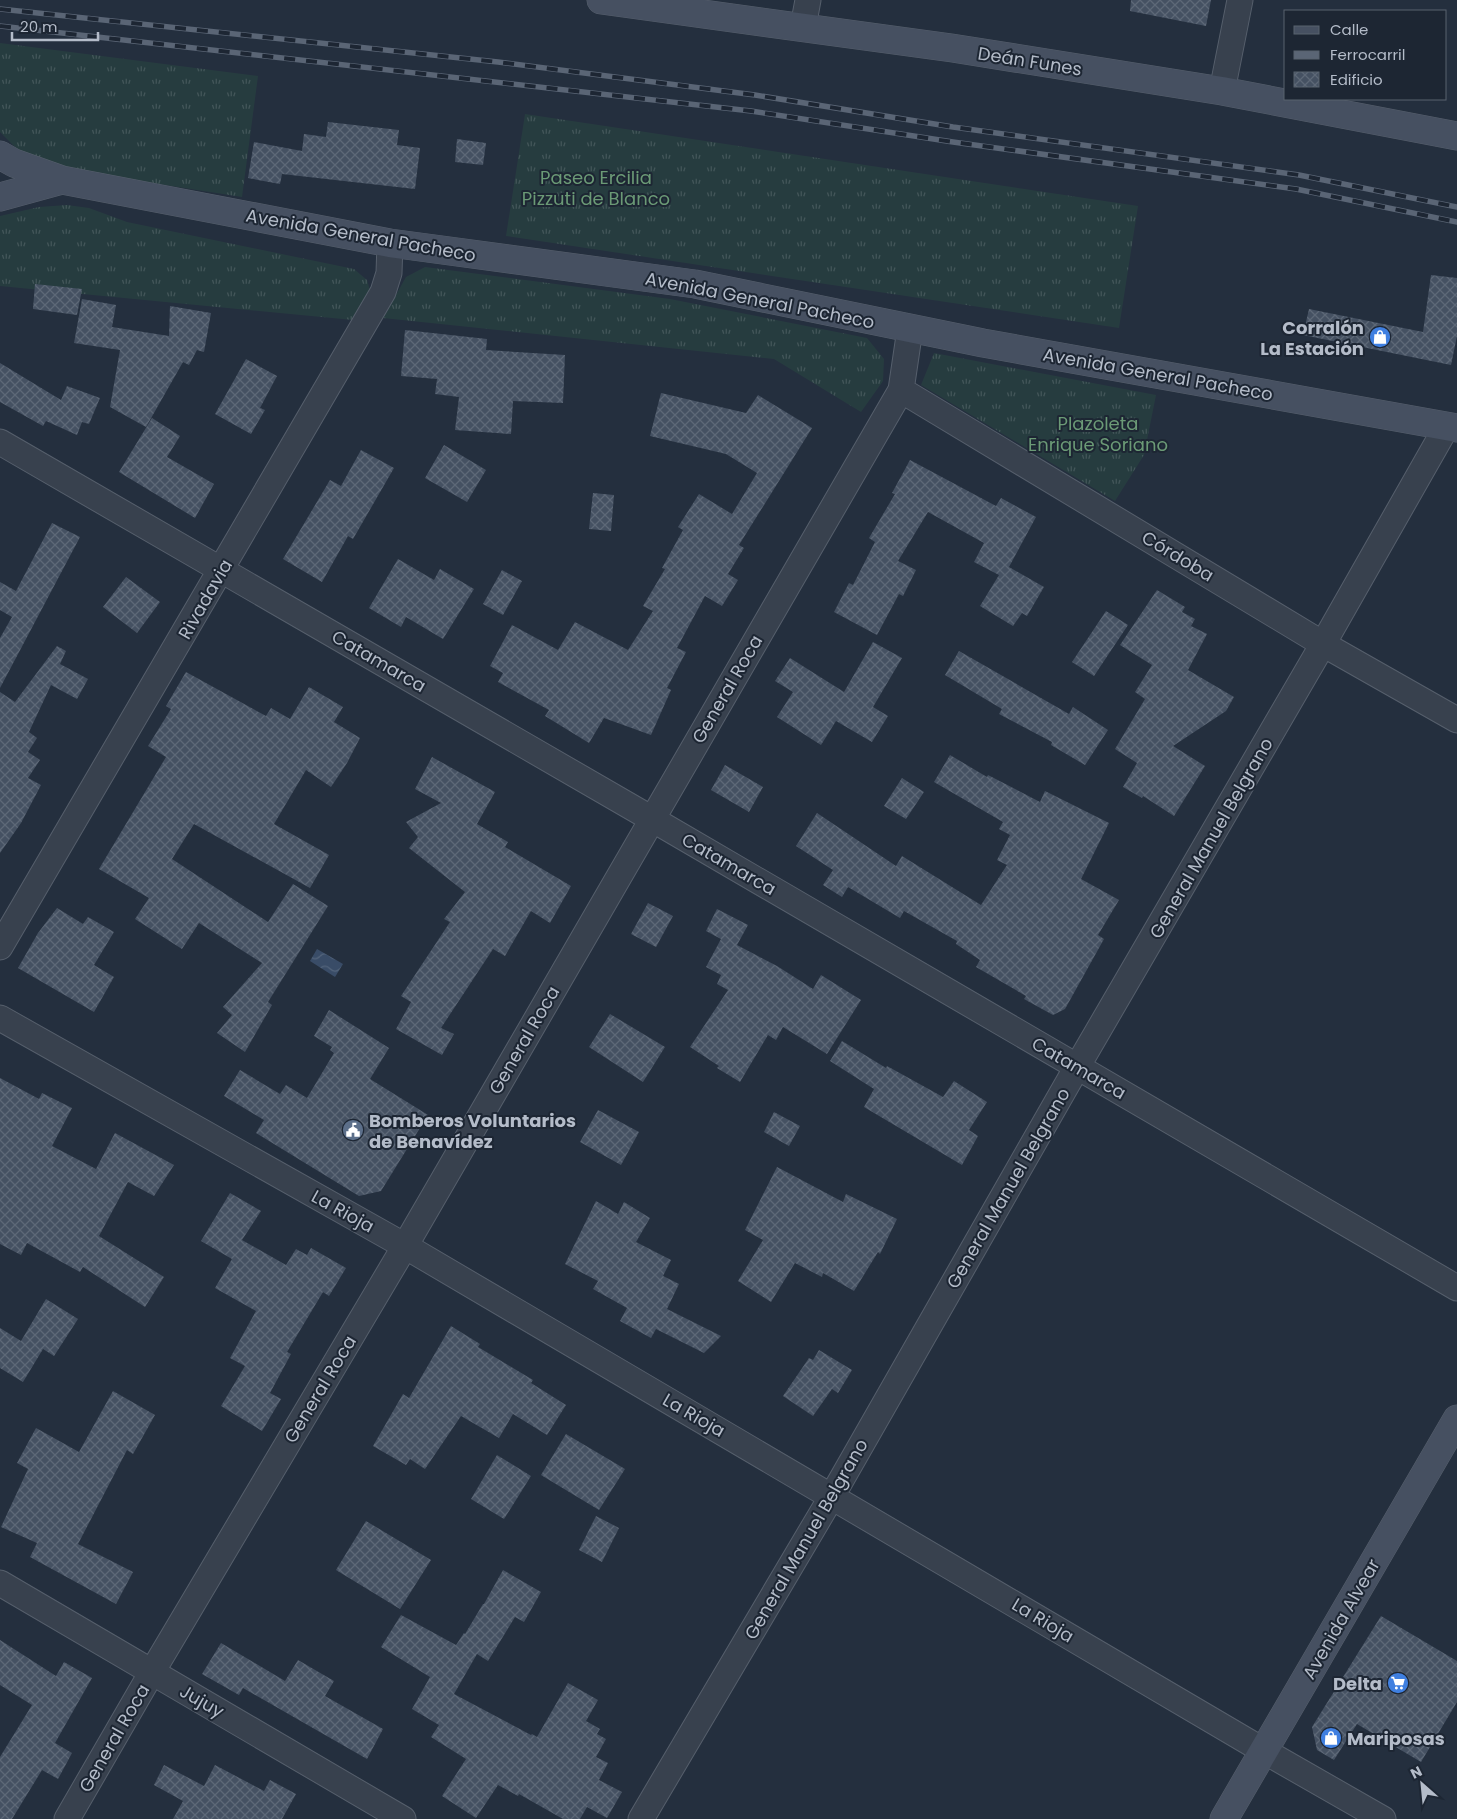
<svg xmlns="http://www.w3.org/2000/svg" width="1457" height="1819" font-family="Poppins,sans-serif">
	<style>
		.grass { fill: url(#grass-tufts) }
		.water { fill: url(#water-waves) }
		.building { fill: url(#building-cross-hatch) }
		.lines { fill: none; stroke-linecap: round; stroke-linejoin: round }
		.street-casing { stroke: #565f6c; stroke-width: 27 }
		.secondary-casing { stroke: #565f6c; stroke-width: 29 }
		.street { stroke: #38414e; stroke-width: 25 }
		.secondary { stroke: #465061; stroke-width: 28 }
		.rail-casing { stroke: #5a6575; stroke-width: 5.5 }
		.rail { stroke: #1d2633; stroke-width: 4; stroke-dasharray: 11; stroke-linecap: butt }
		.labels { text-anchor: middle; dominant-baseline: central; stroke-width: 4; stroke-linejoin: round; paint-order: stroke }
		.street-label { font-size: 18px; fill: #b4bcc9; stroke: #1d2633 }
		.park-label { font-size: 18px; fill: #6b9a76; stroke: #1d2633 }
		.poi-label { font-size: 18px; font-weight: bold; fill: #b4bcc9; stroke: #1d2633; text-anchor: end }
	</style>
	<defs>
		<pattern id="grass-tufts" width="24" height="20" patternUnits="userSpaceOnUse" patternTransform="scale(1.25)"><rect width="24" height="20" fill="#263c3f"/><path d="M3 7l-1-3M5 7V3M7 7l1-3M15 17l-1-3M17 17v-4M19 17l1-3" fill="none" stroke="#435659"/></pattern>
		<pattern id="water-waves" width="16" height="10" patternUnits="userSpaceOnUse" patternTransform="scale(1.25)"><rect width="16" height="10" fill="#394c67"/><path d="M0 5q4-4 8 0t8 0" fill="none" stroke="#53647b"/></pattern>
		<pattern id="building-cross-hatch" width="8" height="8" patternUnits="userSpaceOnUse" patternTransform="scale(1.25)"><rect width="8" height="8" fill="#455162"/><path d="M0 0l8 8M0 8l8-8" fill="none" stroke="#5d6877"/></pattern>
	</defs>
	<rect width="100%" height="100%" fill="#242f3e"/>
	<path class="grass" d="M0,43l258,33 -16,121 -192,-30 -28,-13 -22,-22z
		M525,114l613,92 -19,122 -613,-92z
		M67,205l22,3 38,14 227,47 13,11 4,14 -18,26 -353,-34v-70l39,-9z
		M425,267l245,32 197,39 17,21 -1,22 -22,31 -87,-53 -391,-41 23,-41z
		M934,353l222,42 -12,60 -29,46 -194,-116z"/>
	<path class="water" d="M317,949l26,15 -8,13 -25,-16z"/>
	<path class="building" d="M1131,0h80l-5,26 -76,-15z
		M328,122l71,8 -2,15 23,3 -5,41 -133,-15 -2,10 -32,-6 6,-36 48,9 2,-17 22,3z
		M457,139l29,4 -3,22 -28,-3z
		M1431,275l26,3v58l-6,29 -148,-30 6,-26 114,23z
		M35,284l47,5 -5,26 -44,-6z
		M82,299l34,6 -4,22 57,9 1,-30 41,7 -7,39 -7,-2 -8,15 -6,-3 -37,65 -36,-20 10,-57 -46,-7z
		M405,330l82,9 -1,11 79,5 -2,48 -50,-2 -2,33 -56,-4 4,-33 -24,-3 2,-15 -36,-3z
		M246,359l31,17 -17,32 5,2 -14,24 -36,-20z
		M0,363l61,37 6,-14 33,12 -11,26 -7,-2 -5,13 -31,-14 -3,5 -43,-24z
		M661,393l85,20 12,-18 54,33 -73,117 5,3 -16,26 10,6 -16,26 -17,-10 -28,52 9,4 -19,36 4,2 -20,45 -47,-17 -15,25 -44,-27 4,-6 -51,-28 5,-9 -13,-7 22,-41 46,25 17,-28 53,28 25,-39 -10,-5 22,-37 -3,-1 21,-38 -5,-3 21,-33 33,20 25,-41 -31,-19 -76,-18z
		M152,418l28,18 -13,21 47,27 -19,34 -76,-46z
		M444,445l42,25 -19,32 -42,-24z
		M361,450l33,18 -41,71 -5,-3 -26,46 -39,-23 47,-79 11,6z
		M910,460l86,46 5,-8 35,19 -27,50 35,20 -17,29 -5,-3 -9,13 -33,-20 19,-31 -25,-13 10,-19 -56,-31 -30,49 18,9 -13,26 -4,-2 -22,41 -43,-23 15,-29 4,2 22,-43 -6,-4 26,-44 -3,-1z
		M593,493l21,2 -3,36 -22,-2z
		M52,523l28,14 -80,151v-50l12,-21 -12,-7v-28l16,9z
		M398,559l36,21 6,-11 34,20 -31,50 -37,-22 -5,10 -32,-19z
		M502,570l20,11 -19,34 -20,-11z
		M126,577l34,25 -23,31 -34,-26z
		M1157,590l28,17 -3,5 13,7 -4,7 16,8 -19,36 46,27 -8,14 -53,35 32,20 -31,50 -31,-20 -1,2 -19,-11 14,-24 -22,-14 30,-50 -10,-7 17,-27 -32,-20z
		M1106,611l22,14 -34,51 -22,-14z
		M873,642l29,16 -29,49 15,9 -16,26 -36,-21 -15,24 -44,-28 16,-25 -18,-11 15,-23 54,34z
		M57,646l9,5 -6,13 28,15 -11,20 -26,-14 -22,47 8,6 -9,14 12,8 -12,18 13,7 -20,38 -21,30v-161l15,10z
		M959,651l110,63 4,-7 35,23 -23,35 -34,-20 1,-3 -53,-28 3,-5 -57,-34z
		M186,672l80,44 5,-8 19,11 19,-32 34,20 -9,15 26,16 -13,25 -16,24 -25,-17 -32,54 55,31 -19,33 -116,-64 -22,35 96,63 25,-38 35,22 -60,96 4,3 -27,47 -28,-19 15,-18 -9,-8 39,-44 -63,-40 -17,26 -47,-30 14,-21 -50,-29 67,-112 -18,-11 23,-37 -5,-3z
		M950,755l37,22 1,-2 52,27 5,-11 64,32 -28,56 38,21 -21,35 6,4 -39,70 -12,6 -29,-16 2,-3 -50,-29 4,-7 -24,-16 1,-3 -53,-30 -4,7 -52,-31 -6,10 -19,-12 10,-15 -37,-24 21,-33 79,53 6,-10 79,49 26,-40 -10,-5 13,-25 -11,-6 4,-7 -69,-40z
		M432,757l63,35 -18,32 31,18 -3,5 66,39 -21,37 -19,-12 -26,45 -12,-7 -52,79 13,6 -12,21 -46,-26 15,-27 -10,-6 49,-74 -6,-3 21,-27 -56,-44 9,-11 -12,-15 35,-19 -26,-14z
		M725,765l38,22 -14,25 -38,-22z
		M902,778l22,14 -18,27 -22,-13z
		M648,903l25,13 -17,31 -25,-13z
		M57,908l26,16 5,-7 26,15 -20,33 20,12 -20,35 -76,-44 20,-35z
		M717,909l31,16 -11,20 40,21 36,23 8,-14 40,25 -34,54 -44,-27 -7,13 -8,-5 -28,47 -23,-14 2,-2 -29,-19 38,-57 -11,-6 4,-9 -15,-8 15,-28 -15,-8z
		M329,1010l60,38 -19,31 58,36 -47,76 -22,5 -103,-63 8,-13 -40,-24 16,-26 40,24 6,-9 21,13 27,-45 -4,-3 2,-3 -18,-11z
		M610,1014l55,33 -22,35 -54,-35z
		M842,1041l44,27 1,-2 56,31 11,-16 33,21 -18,28 9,6 -16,29 -98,-58 10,-18 -44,-28z
		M0,1078l39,21 3,-6 30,15 -20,38 44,23 19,-36 59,32 -20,31 -26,-14 -29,54 65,41 -19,30 -62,-40 -3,5 -53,-29 -6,12 -21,-11z
		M598,1110l41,22 -18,33 -41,-23z
		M774,1112l26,14 -11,20 -25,-14z
		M777,1167l66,35 3,-8 51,25 -17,35 -2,-2 -24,39 -31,-18 -1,4 -27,-14 -24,39 -33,-21 25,-41 -18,-10z
		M230,1193l31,18 -19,29 44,25 10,-16 11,6 4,-7 35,20 -17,28 -6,-4 -36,60 4,2 -21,39 11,6 -19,32 -41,-25 24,-40 -15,-8 26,-47 -41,-23 17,-29 -31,-18z
		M596,1201l22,13 6,-12 26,16 -14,24 35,18 -8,16 16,8 -12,25 54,27 -17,17 -48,-24 -5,9 -31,-17 7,-13 -34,-19 5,-8 -33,-17z
		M46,1299l32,20 -24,37 -11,-7 -20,33 -23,-14v-40l21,13z
		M451,1326l29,18 -2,3 55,33 -2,3 35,22 -19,30 -34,-21 -14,24 -38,-22 -36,53 -15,-10 -4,6 -33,-19 30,-52 6,4z
		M819,1350l33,20 -14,23 -6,-4 -19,27 -30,-20 26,-38 4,2z
		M113,1391l42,24 -22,39 -6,-4 -49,94 55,28 -17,32 -86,-47 7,-14 -36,-16 27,-58 -11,-6 19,-35 43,24z
		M566,1434l59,35 -26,41 -58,-35z
		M497,1455l34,21 -27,43 -33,-20z
		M596,1516l23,12 -17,34 -23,-12z
		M366,1521l65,39 -31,49 -64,-39z
		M503,1570l38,22 -17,30 -9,-5 -27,44 -11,-7 -23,40 77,41 1,-1 5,3 31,-54 30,17 -12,21 14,8 -3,5 9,5 -10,18 12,6 -9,17 23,12 -15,26 -20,-11 -7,12h-17l-44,-25 -1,2 -20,-11 -22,33 -34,-22 24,-37 -35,-22 8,-12 -27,-16 18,-32 -49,-30 20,-32 55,30 8,-12 1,1 18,-30h1z
		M1381,1616l76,45v41l-36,60 -64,-38 -23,36 -17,-10 -5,-23z
		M0,1640l56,36 8,-14 28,16 -37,65 17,10 -14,26 -16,-9 -30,49h-12v-62l32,-52 -32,-20z
		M221,1643l64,38 13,-21 36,21 -9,15 58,33 -16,30 -124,-71 -4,7 -37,-21z
		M164,1765l40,21 11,-21 49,26 6,-11 26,14 -14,25h-109l10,-18 -29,-16z"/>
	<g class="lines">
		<g class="street-casing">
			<path id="street" d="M803,27l5,-27
				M1222,91l18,-91
				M901,390l422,254 134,76
				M0,442l652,377 805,469
				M0,947l383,-655 6,-19 1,-30
				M0,1018l405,228 859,505 119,68
				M0,1583l403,236
				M67,1819l85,-147 253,-426 496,-856 9,-61
				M641,1819l191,-323 245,-429 246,-423 124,-218"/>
		</g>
		<g class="secondary-casing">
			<path id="secondary" d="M601,0l351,48 270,43 235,45
				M0,155l14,8 48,17 328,63 305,41 288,59 474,85
				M0,197l62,-17
				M1224,1819l233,-400"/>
		</g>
		<use href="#street" class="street"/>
		<use href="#secondary" class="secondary"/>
		<g class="rail-casing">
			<path id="rail" d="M0,9l498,53 257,33 198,32 346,48 158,32
				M0,26l751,85 202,31 343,47 161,33"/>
		</g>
		<use href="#rail" class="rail"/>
	</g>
	<defs>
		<g id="shop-disc" transform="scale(1.125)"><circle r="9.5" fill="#3f7fe0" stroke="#1d2633"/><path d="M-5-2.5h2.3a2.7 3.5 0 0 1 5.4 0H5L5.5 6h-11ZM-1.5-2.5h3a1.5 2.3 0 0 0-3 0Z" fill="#fff"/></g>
		<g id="civic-disc" transform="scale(1.125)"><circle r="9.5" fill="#5c6f8a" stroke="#1d2633"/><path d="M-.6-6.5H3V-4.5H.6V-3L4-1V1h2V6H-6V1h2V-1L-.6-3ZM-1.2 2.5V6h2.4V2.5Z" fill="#fff"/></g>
		<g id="supermarket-disc" transform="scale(1.125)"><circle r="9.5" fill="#3f7fe0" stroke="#1d2633"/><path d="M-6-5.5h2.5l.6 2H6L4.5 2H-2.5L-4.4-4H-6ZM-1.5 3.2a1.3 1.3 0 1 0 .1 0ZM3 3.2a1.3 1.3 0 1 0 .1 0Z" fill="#fff"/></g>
	</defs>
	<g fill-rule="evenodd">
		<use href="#shop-disc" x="1380" y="337"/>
		<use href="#civic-disc" x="353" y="1130"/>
		<use href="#supermarket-disc" x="1398" y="1683"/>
		<use href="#shop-disc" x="1331" y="1738"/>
	</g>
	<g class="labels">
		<g class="street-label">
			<text transform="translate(1030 61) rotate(9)">Deán Funes</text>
			<text transform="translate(361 235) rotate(10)">Avenida General Pacheco</text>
			<text transform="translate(760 300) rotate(11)">Avenida General Pacheco</text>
			<text transform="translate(1158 374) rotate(10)">Avenida General Pacheco</text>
			<text transform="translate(1178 556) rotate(31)">Córdoba</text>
			<text transform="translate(205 599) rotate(-60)">Rivadavia</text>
			<text transform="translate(379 661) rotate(30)">Catamarca</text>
			<text transform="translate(727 689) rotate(-60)">General Roca</text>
			<text transform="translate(1211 838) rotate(-60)">General Manuel Belgrano</text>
			<text transform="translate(729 864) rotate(30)">Catamarca</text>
			<text transform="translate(524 1040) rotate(-60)">General Roca</text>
			<text transform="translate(1079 1068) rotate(30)">Catamarca</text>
			<text transform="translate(1008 1188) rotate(-60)">General Manuel Belgrano</text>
			<text transform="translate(343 1211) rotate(29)">La Rioja</text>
			<text transform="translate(320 1389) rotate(-59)">General Roca</text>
			<text transform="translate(694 1415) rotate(30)">La Rioja</text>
			<text transform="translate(806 1539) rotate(-60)">General Manuel Belgrano</text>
			<text transform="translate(1341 1619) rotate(-60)">Avenida Alvear</text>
			<text transform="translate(1043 1620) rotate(31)">La Rioja</text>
			<text transform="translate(202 1701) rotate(30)">Jujuy</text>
			<text transform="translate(114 1738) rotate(-60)">General Roca</text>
		</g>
		<g class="park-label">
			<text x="596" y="177">Paseo Ercilia<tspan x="596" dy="21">Pizzuti de Blanco</tspan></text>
			<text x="1098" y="423">Plazoleta<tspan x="1098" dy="21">Enrique Soriano</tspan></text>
		</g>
		<g class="poi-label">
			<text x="1364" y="327">Corralón<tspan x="1364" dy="21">La Estación</tspan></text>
			<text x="369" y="1120" text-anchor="start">Bomberos Voluntarios<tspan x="369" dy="21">de Benavídez</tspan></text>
			<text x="1382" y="1683">Delta</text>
			<text x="1347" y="1738" text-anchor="start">Mariposas</text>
		</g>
	</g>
	<rect x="1284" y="10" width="162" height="90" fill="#1d2633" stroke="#59626f"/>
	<rect x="1294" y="26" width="25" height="8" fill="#465061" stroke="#59626f"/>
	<text x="1330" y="35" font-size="15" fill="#b4bcc9">Calle</text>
	<rect x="1294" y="51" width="25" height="8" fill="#5a6575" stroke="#59626f"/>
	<text x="1330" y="60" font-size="15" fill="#b4bcc9">Ferrocarril</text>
	<rect x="1294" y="72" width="25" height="15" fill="url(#building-cross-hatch)" stroke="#59626f"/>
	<text x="1330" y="85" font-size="15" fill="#b4bcc9">Edificio</text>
	<g transform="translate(1422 1784) rotate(333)" stroke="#1d2633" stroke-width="4" paint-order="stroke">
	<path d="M0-4L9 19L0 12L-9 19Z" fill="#b4bcc9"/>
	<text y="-8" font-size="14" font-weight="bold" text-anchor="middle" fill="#b4bcc9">N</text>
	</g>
	<path d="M12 32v8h86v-8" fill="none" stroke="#b4bcc9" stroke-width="2.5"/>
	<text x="20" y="32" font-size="15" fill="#b4bcc9" stroke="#1d2633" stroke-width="4" paint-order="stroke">20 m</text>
</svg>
